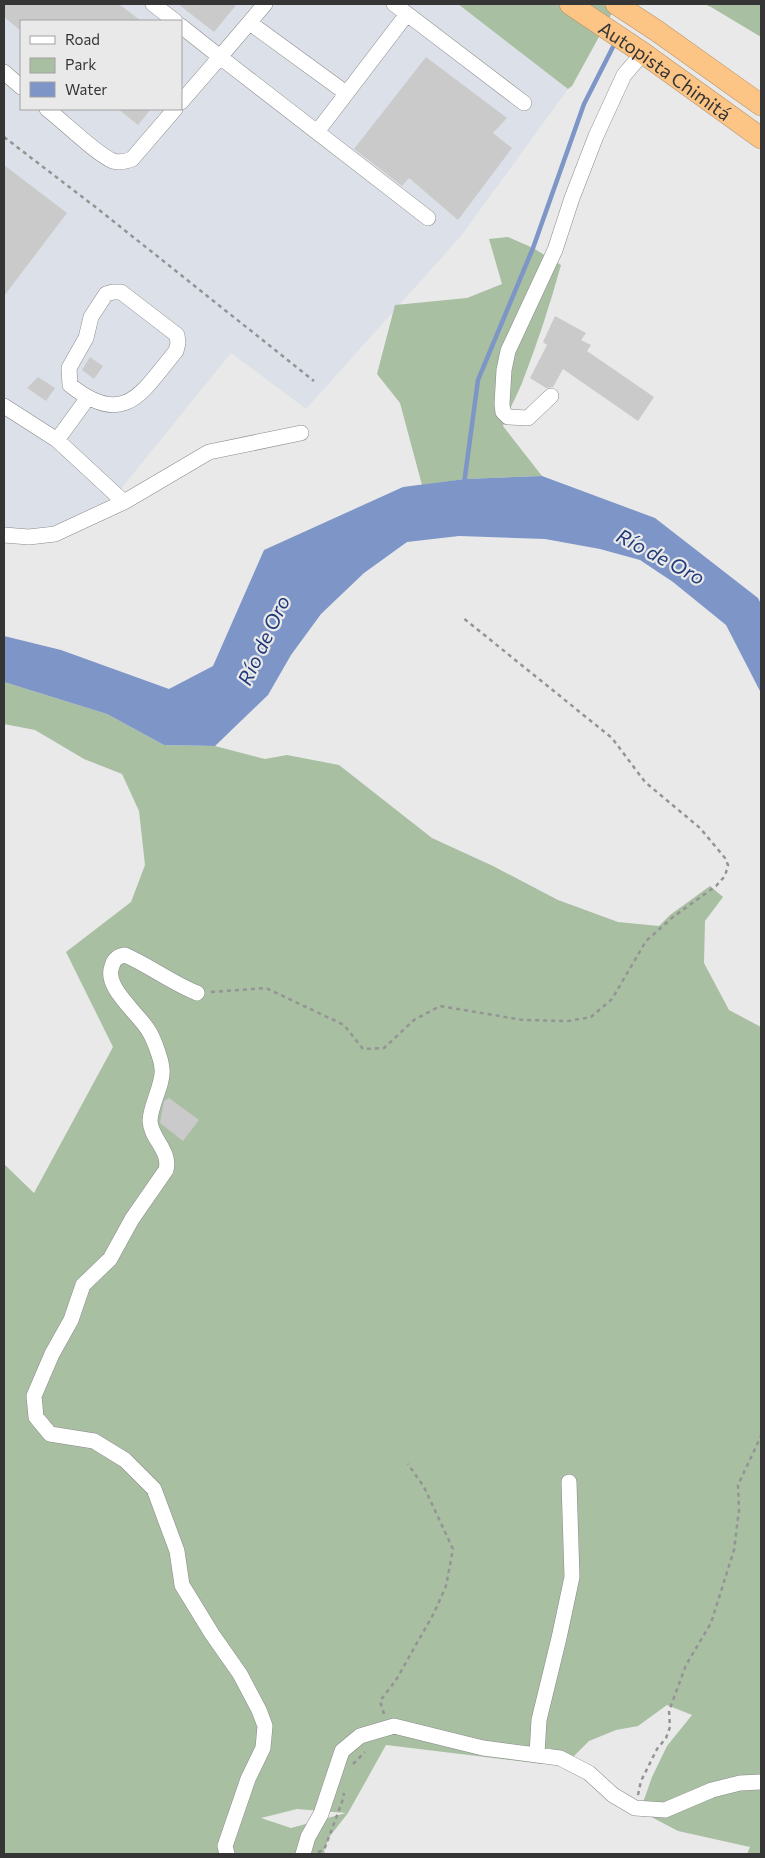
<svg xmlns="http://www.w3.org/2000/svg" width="765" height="1858" font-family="Commissioner,sans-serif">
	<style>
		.built { fill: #dce0e8; fill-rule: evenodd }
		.green { fill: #a8bfa2; fill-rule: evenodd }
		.water { fill: #7d95c7 }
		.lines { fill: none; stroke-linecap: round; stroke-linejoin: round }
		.stream { stroke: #7d95c7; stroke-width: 4.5 }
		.building { fill: #cacacb }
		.minor-casing { stroke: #8a8a8b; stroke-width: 16 }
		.highway-casing { stroke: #b6936a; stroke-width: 22 }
		.path { stroke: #949494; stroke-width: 2.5; stroke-dasharray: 4 4; stroke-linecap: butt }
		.minor { stroke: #fff; stroke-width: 15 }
		.highway { stroke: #fcc586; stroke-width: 21 }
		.labels { text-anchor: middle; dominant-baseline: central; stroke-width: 4.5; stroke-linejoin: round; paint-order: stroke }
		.street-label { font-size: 19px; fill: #353535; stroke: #e9e9ea }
		.water-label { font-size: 20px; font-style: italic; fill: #213b78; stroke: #e9e9ea }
	</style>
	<rect width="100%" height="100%" fill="#e9e9ea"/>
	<path class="built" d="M4,4h454l110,85 -107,147 -155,173 -75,-56 -115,142 -40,27 -72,11zM21,21h160v88h-160z"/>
	<path class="green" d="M458,4h159l-45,82 -4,3z
		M704,4h57v33l-50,-30z
		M508,237l25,11 28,17c-11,40 -24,79 -39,118 -6,15 -14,28 -19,43l39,50 -77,3 -43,6 -22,-82 -23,-29 18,-69 72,-7 35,-14 -13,-45z
		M4,682l103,32 57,31 51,1 50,13 22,-4 52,10 93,73 61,28 65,34 60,22 41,4 11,-11 40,-29 13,11 -18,24 -1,42 25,47 32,17v827h-14l3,-7 -72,-16 -38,-20 12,-34 15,-31 25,-31 -25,-10 -29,21 -22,4 -27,11 -20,20 -27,3 -156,-19 -38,68 -18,23 -6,14 1,4h-321v-690l30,29 79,-146 -47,-95 65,-50 14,-37 -6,-54 -17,-37 -38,-15 -49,-29 -31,-6zM297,1809l49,4 -55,15 -30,-10z"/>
	<path class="water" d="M542,476l113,42 103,80 3,6v89l-35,-68 -53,-43 -33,-22 -40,-11 -55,-10 -86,-3 -52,6 -43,31 -43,41 -30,41 -23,40 -53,51 -51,-1 -57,-31 -103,-32v-46l57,14 108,39 44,-23 51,-116 139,-63 62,-8z"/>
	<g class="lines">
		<path class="stream" d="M464,484l14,-104 55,-132 51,-144 32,-63"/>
	</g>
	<path class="building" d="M4,4h115l22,17h-120v10l-17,-14z
		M178,4h59l-23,28z
		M426,57l81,61 -14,15 19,15 -54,72 -49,-42 -7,8 -48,-37z
		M118,109h33l-13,16z
		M4,165l63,48 -63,83z
		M555,316l31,17 -5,7 10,5 -4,6 67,46 -16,24 -75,-52 -10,18 -7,1 -16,-10 17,-33 -4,-3z
		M90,357l13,9 -9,13 -12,-9z
		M38,377l17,11 -9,13 -19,-13z
		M169,1098l30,22 -16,21 -23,-18 4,-22z"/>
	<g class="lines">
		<g class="minor-casing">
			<path id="minor" d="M153,4l22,17
				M265,4l-45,53 208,161
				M394,4l130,99
				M250,23l96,70
				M181,26l39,31 -39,45
				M4,72l17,15
				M47,109c16,12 49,45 66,52 7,2 12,1 19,-2l43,-50
				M317,132l90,-118
				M113,292h8l56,43 1,8 -2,8c-34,41 -51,78 -106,34l-1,-17 17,-30 5,-21 15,-23z
				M551,396l-23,22 -20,-1 -5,-5 -1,-8 2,-34 4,-19 47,-101 17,-52 24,-62 28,-61 19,-22
				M4,406l53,34 67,62
				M57,440l30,-41
				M4,535l25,2 26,-3 69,-32 85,-50 92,-19
				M197,993c-25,-10 -47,-27 -72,-38 -7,1 -11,4 -13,11 -9,22 28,48 38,67 4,7 12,28 12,36 2,14 -12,37 -12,52 1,18 21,30 16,49l-34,49 -22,40 -27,26 -12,35 -19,34 -18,42 2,21 14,17 44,7 31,19 29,29 23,62 5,34 30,49 28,40 19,36 6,16 -2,22 -15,31 -23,67 2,8
				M537,1754l2,-34 20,-82 13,-61 -3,-95
				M303,1854l5,-17 13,-23 21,-63 18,-15 34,-10 89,22 77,10 29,15 24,22 22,13 30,2 47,-20 28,-7 21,-1"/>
		</g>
		<g class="highway-casing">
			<g id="highway">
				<path id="s1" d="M570,4l73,49 118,85"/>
				<path d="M616,4l41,27 104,74"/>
			</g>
		</g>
		<path class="path" d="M4,137l94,72 216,172
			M211,992l55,-4 78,37 19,24 21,-1 30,-28 26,-14 83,14 45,1 23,-4 21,-18 34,-58 27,-24 43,-31 9,-10 3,-11 -3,-7 -25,-30 -55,-46 -33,-44 -150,-121
			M384,1714l-4,-13 16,-21 38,-67 12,-27 7,-37 -29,-62 -16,-23
			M353,1764l12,-12
			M638,1795l3,-14 16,-32 9,-11 4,-11 -1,-16 17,-46 25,-42 23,-73 5,-40 -1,-25 23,-49
			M318,1852l6,-2 18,-48 2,-9"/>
		<use href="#minor" class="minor"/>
		<use href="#highway" class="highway"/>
	</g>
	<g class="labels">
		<g class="street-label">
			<text stroke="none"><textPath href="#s1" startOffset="116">Autopista Chimitá</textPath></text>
		</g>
		<g class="water-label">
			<text transform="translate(661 556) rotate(28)">Río de Oro</text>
			<text transform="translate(263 640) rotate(-65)">Río de Oro</text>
		</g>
	</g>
	<rect width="765" height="1858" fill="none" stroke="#353535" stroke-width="10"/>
	<rect x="20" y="20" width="162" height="90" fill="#e9e9ea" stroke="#a1a1a2"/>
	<rect x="30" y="36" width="25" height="8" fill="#ffffff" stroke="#a1a1a2"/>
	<text x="65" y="45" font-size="15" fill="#353535">Road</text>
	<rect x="30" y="58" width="25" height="15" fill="#a8bfa2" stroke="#a1a1a2"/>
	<text x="65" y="70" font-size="15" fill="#353535">Park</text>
	<rect x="30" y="82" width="25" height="15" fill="#7d95c7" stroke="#a1a1a2"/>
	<text x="65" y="95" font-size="15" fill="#353535">Water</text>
</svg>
